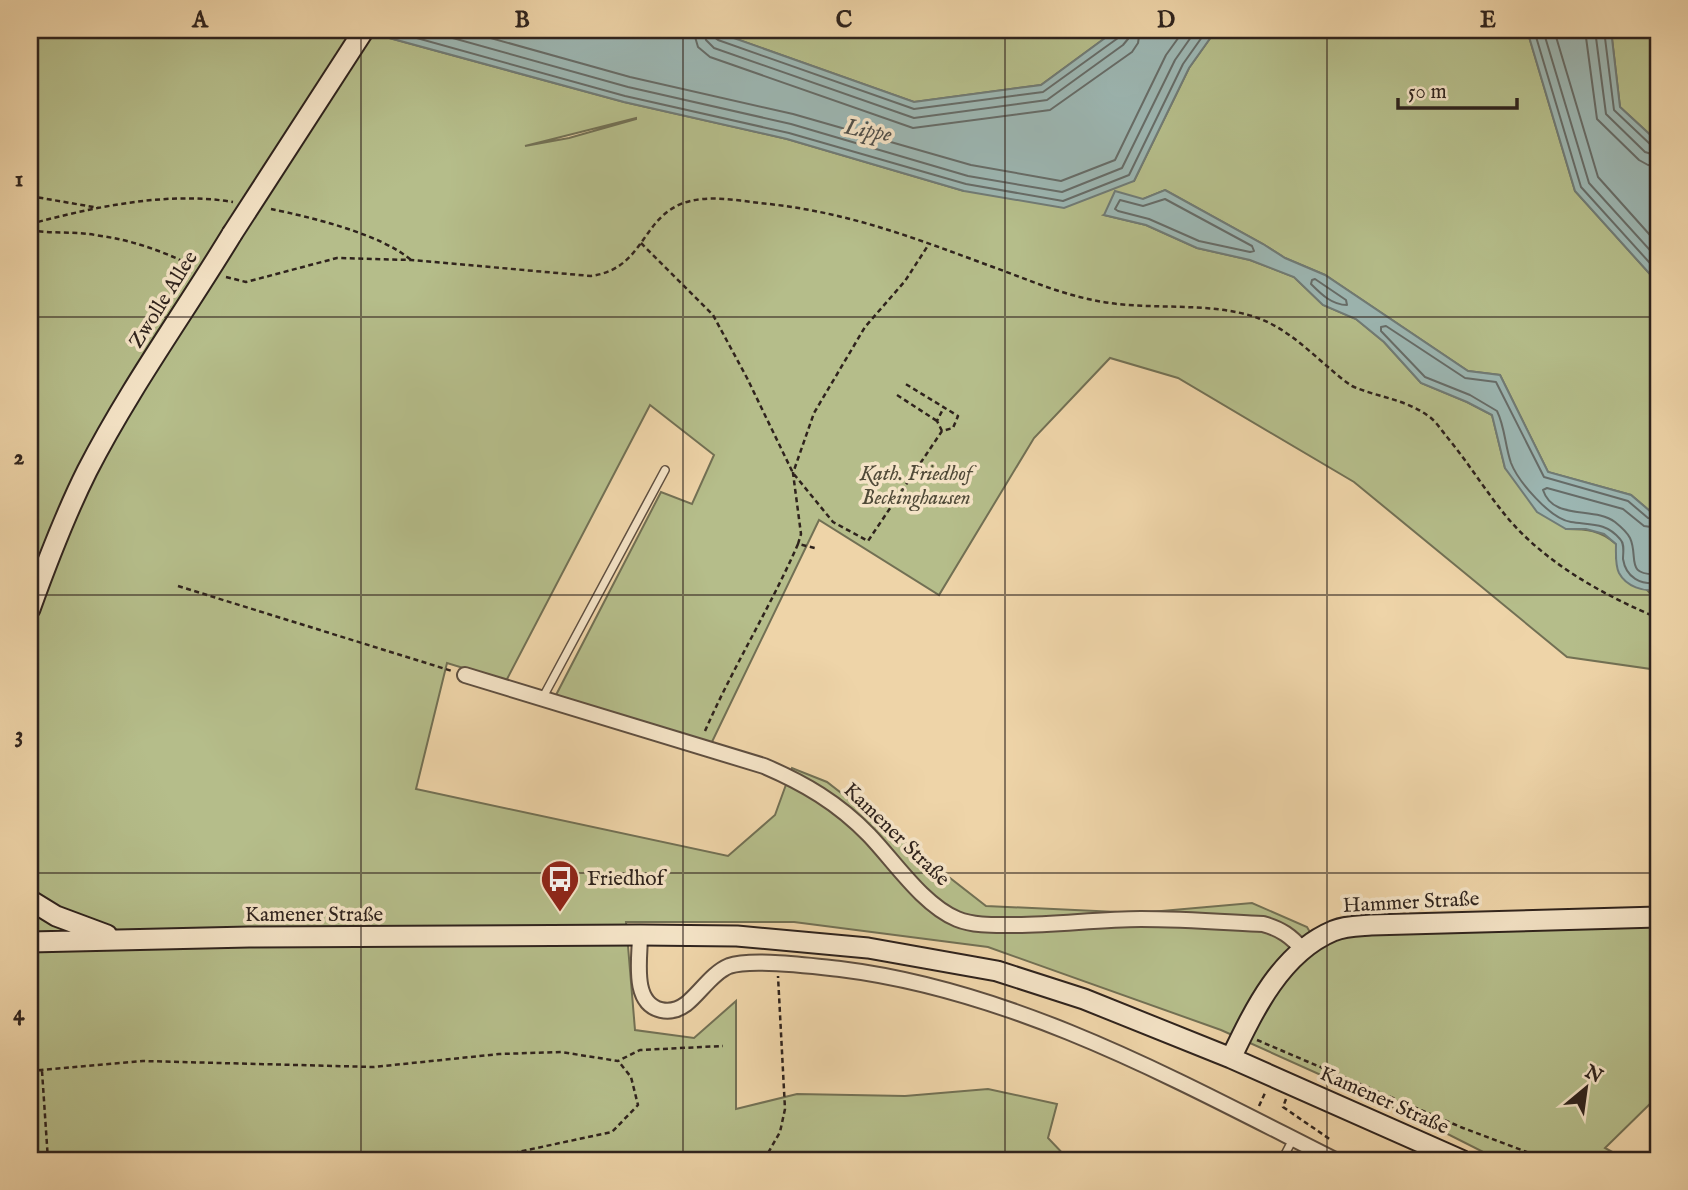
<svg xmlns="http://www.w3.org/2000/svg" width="1688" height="1190" font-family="'IM FELL English',serif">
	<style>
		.green { fill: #b5bd8a; stroke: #727054; stroke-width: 2; fill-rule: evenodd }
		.water { fill: #9cb6b2; stroke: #707b76; stroke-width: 2 }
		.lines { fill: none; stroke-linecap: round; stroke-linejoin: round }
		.shore { stroke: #666c68; stroke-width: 2 }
		.lane-casing { stroke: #5f4f40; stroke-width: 10 }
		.street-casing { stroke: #5f4f40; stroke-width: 18 }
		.secondary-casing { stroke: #2f231d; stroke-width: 23 }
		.path { stroke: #2f231d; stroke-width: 2.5; stroke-dasharray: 5 3.5; stroke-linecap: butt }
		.lane { stroke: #f4e3c6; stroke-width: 7 }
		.street { stroke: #f4e3c6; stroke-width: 14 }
		.secondary { stroke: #f4e3c6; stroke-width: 19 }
		.secondary-bridge-casing { stroke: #2f231d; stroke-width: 23; stroke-linecap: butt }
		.secondary-bridge { stroke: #f4e3c6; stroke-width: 19 }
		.grid { fill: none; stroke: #2f231d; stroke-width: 2; stroke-opacity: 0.55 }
		.labels { text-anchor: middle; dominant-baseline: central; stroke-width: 7; stroke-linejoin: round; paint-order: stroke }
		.street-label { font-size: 21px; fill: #2f231d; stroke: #f4e3c6 }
		.park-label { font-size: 21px; font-style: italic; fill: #504a38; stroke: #f4e3c6 }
		.poi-label { font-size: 21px; fill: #2f231d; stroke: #f4e3c6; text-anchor: start }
		.water-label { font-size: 23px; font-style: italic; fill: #504f4a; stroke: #f4e3c6 }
		.neatline { fill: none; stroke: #2f231d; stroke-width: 2.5 }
		.grid-label { font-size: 23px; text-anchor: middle; font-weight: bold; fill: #2f231d }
	</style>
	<rect width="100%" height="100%" fill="#eed4a8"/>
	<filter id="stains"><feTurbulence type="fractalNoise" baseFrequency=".00286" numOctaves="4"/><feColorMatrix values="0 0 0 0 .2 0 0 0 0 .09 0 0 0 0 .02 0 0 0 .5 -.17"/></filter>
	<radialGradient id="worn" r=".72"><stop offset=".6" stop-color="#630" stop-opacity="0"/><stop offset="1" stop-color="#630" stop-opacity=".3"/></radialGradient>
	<path class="green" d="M30,30h330l264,72 163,37 177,52 170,-10 55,-113 27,-38h311l48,161 83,92v229h-7l-20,-17 -83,-23 -48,-97 -32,-4 -143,-96 -40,-17 -22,-14 -98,-54 -61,25 42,10 51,23 53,12 44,17 29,28 33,14 28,23 37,41 46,19 25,13 13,53 61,61c21,0 34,1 50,15v14l33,34 9,-3v81l-91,-13 -213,-175 -176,-104 -68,-20 -76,80 -95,157 -120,-75 -109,226 -155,-49 106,-205 31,12 22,-49 -64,-50 -144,276 -59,-18 -31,126 312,67 47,-41 17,-47 35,14 159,124 153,7 113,-10 55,24 8,14 19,-10 324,-14v179l-53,52 22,12h-128l-89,-45 -189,-85 -233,-83 -194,-25h-168l9,108 59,8 42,-37v108l61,-15 108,2 83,-7 69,15 -9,34 21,22h-1039zM636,119l-67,19 -44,8 111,-28z
		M711,30h405l-75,55 -127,17z
		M1611,30h47v112l-38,-35z"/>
	<path class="water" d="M360,30h351l203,72 127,-17 75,-55h100l-27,38 -55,113 -70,27 -100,-17 -177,-52 -163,-37z
		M1527,30h84l9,77 38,35v141l-83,-92z
		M1165,190l98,54 22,14 40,17 143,96 32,4 48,97 83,23 20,17h7v77c-14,4 -32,-3 -39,-16 -4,-8 -3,-20 -3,-29l-12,-10 -18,-5h-20l-29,-17 -32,-44 -13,-53 -25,-13 -46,-19 -37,-41 -28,-23 -33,-14 -29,-28 -44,-17 -53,-12 -51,-23 -42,-10 11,-24 28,8z"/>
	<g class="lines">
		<path class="shore" d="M388,30l237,66 164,37 177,51 97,17 66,-26 54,-111 24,-34
			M424,30l204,57 163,37 177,52 94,16 60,-24 53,-108 21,-30
			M462,30l168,47 163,37 178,51 90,16 54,-21 51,-105 18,-25
			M693,30l5,17 12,10 203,71 137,-18 82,-58 6,-9 2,-13
			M704,30l2,10 8,8 200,70 133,-18 76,-55 5,-6 2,-9
			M712,30l1,6 5,4 196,69 129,-17 75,-54 3,-8
			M1534,30l47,157 77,85
			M1543,30l46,153 69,76
			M1554,30l44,147 60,67
			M1585,30l12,89 42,41 9,5 10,1
			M1595,30l11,84 39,38 13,4
			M1604,30l10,80 37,35 7,2
			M1165,199l87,47 2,5 -4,1 -51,-11 -50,-22 -31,-8 -3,-2 5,-9 23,6z
			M1315,279l31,21 1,5c-15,0 -26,-11 -36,-21l1,-4z
			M1658,519l-10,-1 -20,-17 -84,-24 -48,-95 -31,-4 -79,-52 -5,1v4l44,46 45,18 27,16c8,16 8,35 14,52 7,18 39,56 60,59 19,3 35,0 49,17 5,5 3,13 3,20 3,19 18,26 35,24
			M1658,528l-14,-2 -21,-17 -76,-21 -4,2c10,31 51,16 72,32 5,4 12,10 15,16 9,19 -6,38 28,36"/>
		<g class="lane-casing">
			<path id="lane" d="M542,699l123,-229
				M1282,1160l11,-21"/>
		</g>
		<g class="street-casing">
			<path id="street" d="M465,675l299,91c40,17 74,37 105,69 25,26 54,70 88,84 17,7 38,6 57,6 43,0 85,-6 127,-6 41,0 82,3 122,5 18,5 28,12 40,26
				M640,935c0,23 -9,68 21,75 9,2 17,0 25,-6 14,-11 26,-31 43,-38 22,-8 85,0 111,3 177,22 338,112 495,191"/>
		</g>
		<g class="secondary-casing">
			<path id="secondary" d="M30,609c17,-47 35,-94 57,-138 42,-82 97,-158 145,-237
				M30,900l26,16 51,19
				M30,942l219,-5 391,-2 97,1 131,12 129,23 87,28 147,59 230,102
				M1231,1058c23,-48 50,-105 102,-127 11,-5 25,-5 38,-6l287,-8"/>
		</g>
		<path class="path" d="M30,196l69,12
			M271,209c39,8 110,25 140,51
			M30,224c64,-17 137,-33 203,-22
			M30,230c21,4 43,1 65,5 37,5 65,15 98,31
			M641,243l72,72 34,63 46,95 40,49 35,19 74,-110 11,-3 5,-12 -54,-33
			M226,277l20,5 91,-24 74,2 180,16c60,-8 48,-71 111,-77 22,-2 45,3 67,5 82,9 148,35 224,63 33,12 65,26 100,33 53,12 114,0 165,18 27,10 48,30 70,49 7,6 16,14 24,19 27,12 55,13 79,32 6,5 11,13 16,19 20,24 36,50 55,74 39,50 99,83 156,107
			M897,395l40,26
			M942,431l-5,-10 7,-14
			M798,544l3,-10 -8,-61 21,-60 51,-86 40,-46 24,-37
			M178,586l274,85
			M705,731c28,-64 65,-123 93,-187l17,4
			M30,987l1,-3
			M1257,1040l206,88 85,32
			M30,1071l113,-10 231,6 125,-13 62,-2 57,9 22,-11 83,-4
			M42,1071l6,89
			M1286,1099l-3,8 48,33
			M1259,1106l6,-13
			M480,1160l132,-28 26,-27 -7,-28 -12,-15
			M764,1160l16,-28 5,-23 -7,-133"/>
		<use href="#lane" class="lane"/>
		<use href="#street" class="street"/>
		<use href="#secondary" class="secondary"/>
		<g class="secondary-bridge-casing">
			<path id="secondary-bridge" d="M232,234l132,-204"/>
		</g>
		<use href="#secondary-bridge" class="secondary-bridge"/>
	</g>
	<path class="grid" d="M361,30v1130M683,30v1130M1005,30v1130M1327,30v1130M30,317h1628M30,595h1628M30,873h1628"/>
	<defs>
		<g id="bus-pin" transform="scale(2.0125)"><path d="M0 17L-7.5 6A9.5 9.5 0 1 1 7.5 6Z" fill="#8f2418" stroke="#f4e3c6"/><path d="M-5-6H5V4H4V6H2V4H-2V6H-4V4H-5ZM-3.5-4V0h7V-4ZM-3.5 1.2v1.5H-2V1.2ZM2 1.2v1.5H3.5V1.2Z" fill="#fff"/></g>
	</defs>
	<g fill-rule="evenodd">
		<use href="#bus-pin" x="560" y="879"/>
	</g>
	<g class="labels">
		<g class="street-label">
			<text transform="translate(164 300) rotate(-58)">Zwolle Allee</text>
			<text transform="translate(896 835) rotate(44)">Kamener Straße</text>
			<text transform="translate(1411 903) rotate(-3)">Hammer Straße</text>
			<text x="314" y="915">Kamener Straße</text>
			<text transform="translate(1384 1101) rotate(24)">Kamener Straße</text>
		</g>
		<g class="park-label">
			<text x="916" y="474">Kath. Friedhof<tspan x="916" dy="24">Beckinghausen</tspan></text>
		</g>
		<g class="poi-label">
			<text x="587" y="879">Friedhof</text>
		</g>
		<g class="water-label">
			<text transform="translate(868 131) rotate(10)">Lippe</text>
		</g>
	</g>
	<rect width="1688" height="1190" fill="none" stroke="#eed4a8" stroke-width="77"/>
	<g transform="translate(1586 1088) rotate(29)" stroke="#f4e3c6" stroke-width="5" paint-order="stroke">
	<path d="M0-5L12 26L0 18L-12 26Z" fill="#2f231d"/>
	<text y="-10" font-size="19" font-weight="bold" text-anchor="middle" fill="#2f231d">N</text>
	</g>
	<path d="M1398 98v10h119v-10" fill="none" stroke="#2f231d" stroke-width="3.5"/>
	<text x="1408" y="98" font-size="21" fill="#2f231d" stroke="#f4e3c6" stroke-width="5" paint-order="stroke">50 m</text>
	<rect x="38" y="38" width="1612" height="1114" class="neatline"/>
	<g class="grid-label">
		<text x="200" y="27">A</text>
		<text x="522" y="27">B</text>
		<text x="844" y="27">C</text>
		<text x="1166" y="27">D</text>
		<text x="1488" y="27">E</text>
		<text x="19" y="186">1</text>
		<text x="19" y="464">2</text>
		<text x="19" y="742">3</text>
		<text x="19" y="1020">4</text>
	</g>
	<rect width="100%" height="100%" filter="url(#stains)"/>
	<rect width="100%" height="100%" fill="url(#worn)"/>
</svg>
